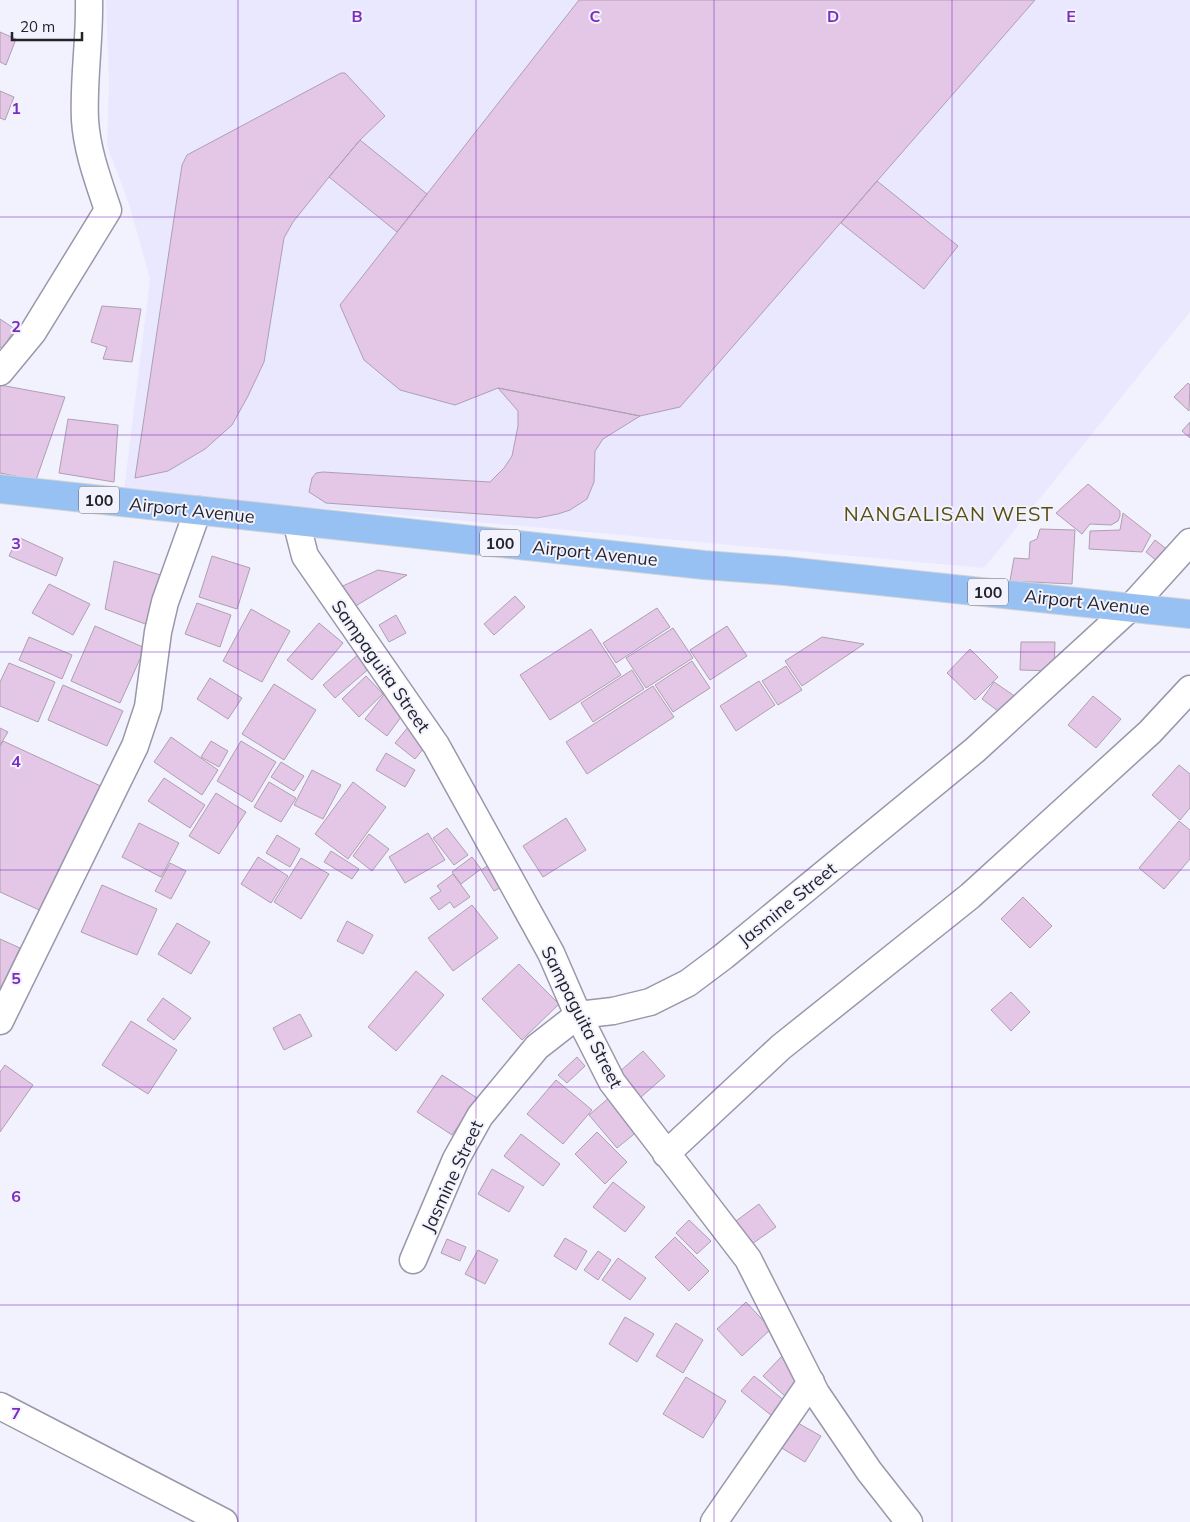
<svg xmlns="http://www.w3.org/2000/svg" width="1190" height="1522" font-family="Mulish,sans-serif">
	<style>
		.built { fill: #e9e8fe }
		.building { fill: #e4c6e7; stroke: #aea0af }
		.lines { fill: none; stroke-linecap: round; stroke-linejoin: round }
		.minor-casing { stroke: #9997aa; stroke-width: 29 }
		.major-casing { stroke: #d3d3d4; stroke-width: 30 }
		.minor { stroke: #fff; stroke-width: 26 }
		.major { stroke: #98c1f3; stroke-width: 28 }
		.grid { fill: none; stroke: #7b2cbf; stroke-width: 1; stroke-opacity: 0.55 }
		.labels { text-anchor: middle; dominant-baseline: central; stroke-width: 4; stroke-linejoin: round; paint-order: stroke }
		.shield { fill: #f2f2fe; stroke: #62616a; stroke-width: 1 }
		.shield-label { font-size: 16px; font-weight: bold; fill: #24232a }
		.street-label { font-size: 18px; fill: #24232a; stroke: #f2f2fe }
		.quarter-label { font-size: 20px; letter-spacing: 1px; fill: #594e0f; stroke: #f2f2fe }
		.grid-label { font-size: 16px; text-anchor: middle; font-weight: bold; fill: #7b2cbf; stroke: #f2f2fe; stroke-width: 4; stroke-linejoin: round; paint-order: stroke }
	</style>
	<rect width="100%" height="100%" fill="#f2f2fe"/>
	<path class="built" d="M106,0h1084v312l-206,256 -860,-78 26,-211 -20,-72 -23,-61 2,-65z"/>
	<path class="building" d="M579,0h456l-355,407 -40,9 -142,-28 -43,17 -55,-15 -36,-30 -24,-55z
		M0,32l16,7 -10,26 -6,-3z
		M341,73h4l40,43 -25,24 -31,37 -36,45 -9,16 -20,124 -16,34 -16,29 -27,24 -37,22 -33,7 47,-313 5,-10z
		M0,91l14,6 -9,23 -5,-2z
		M360,140l67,54 -30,38 -68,-55z
		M877,181l81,65 -34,43 -83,-66z
		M102,306l39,3 -9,53 -29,-3 4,-12 -16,-5z
		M0,319l15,10 -13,20 -2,-2z
		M1188,383l2,2 -1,26 -15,-14z
		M0,385l65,12 -29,83 -36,-7z
		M498,388l142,28 -37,23 -8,12 -1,31 -7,17 -17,11 -12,4 -21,4 -211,-15 -17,-11 3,-14 4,-5 7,-1 167,10 14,-14 8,-12 6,-30v-15z
		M68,419l50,6 -4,57 -55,-9z
		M1190,422v16l-8,-7z
		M1088,484l32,27v5l-2,5 -7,4 -21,-1 -8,10 -26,-21z
		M1123,513l28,22 -9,17 -53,-3 1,-18 30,-1z
		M1040,529l35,1 -3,54 -62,-3 4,-23 15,1 1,-17 7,-3z
		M18,537l45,21 -7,18 -47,-20z
		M1155,540l18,14 -9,13 -18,-15z
		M212,556l38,12 -13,41 -38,-12z
		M114,561l53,16 -19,48 -43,-16z
		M378,570l29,5 -58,35 -15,-20z
		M49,584l41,20 -17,31 -41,-22z
		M515,596l10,11 -31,28 -10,-11z
		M197,603l34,12 -11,32 -35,-13z
		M657,608l13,19 -54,36 -13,-20z
		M251,609l39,22 -28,51 -39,-21z
		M396,615l10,18 -17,9 -10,-17z
		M319,623l24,20 -31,37 -25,-20z
		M95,626l50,22 -25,55 -49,-22z
		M727,626l20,30 -37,24 -20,-30z
		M673,628l20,30 -47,30 -20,-30z
		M591,629l30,46 -71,45 -30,-45z
		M29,637l43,18 -10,24 -43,-19z
		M822,637l42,7 -62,42 -17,-25z
		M1021,642h34l-1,29 -34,-1z
		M970,649l28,28 -23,23 -28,-27z
		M360,653l12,13 -37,32 -12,-13z
		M692,661l18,27 -37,24 -18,-27z
		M9,663l46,19 -17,40 -38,-16v-24z
		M786,666l16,24 -24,15 -16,-24z
		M632,670l12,19 -51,33 -12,-19z
		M366,676l17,18 -24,23 -17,-18z
		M210,678l32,20 -14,21 -31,-20z
		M759,681l16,24 -39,26 -16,-25z
		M994,682l25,17 -13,18 -24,-18z
		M274,684l42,26 -32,50 -42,-26z
		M63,685l60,26 -16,35 -59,-26z
		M653,686l21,31 -87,57 -21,-32z
		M386,692l21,17 -20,27 -22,-17z
		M1093,696l28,23 -25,29 -28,-23z
		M409,726l20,16 -14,17 -20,-16z
		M0,728l8,4 -8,13z
		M171,737l47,33 -16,25 -48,-33z
		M3,741l102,47 -57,126 -48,-22v-145z
		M211,741l17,10 -9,16 -18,-10z
		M241,741l35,21 -24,40 -35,-21z
		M386,753l29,17 -10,17 -29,-17z
		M281,762l23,14 -10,15 -23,-14z
		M1179,765l11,9v34l-10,12 -28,-25z
		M312,770l29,15 -18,34 -29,-14z
		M164,778l41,27 -15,23 -42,-27z
		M269,782l27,16 -15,24 -27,-15z
		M353,782l33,25 -38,52 -33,-25z
		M216,793l30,19 -27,42 -30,-18z
		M566,818l20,32 -43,27 -20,-31z
		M1179,821l11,9v29l-26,30 -25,-21z
		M139,823l40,20 -18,34 -39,-20z
		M447,828l21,27 -14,10 -21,-27z
		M428,833l17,27 -40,23 -16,-26z
		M369,834l20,15 -17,22 -19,-15z
		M277,835l23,14 -10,18 -24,-14z
		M331,851l28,18 -7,10 -28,-17z
		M258,857l30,19 -17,27 -30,-19z
		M472,857l9,12 -20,15 -9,-12z
		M301,858l28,16 -28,45 -27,-17z
		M496,861l13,22 -15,8 -13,-21z
		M170,863l16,8 -15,28 -16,-8z
		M453,874l17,23 -16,11 -4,-6 -11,8 -9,-12 11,-7 -4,-5z
		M102,885l55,24 -20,46 -56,-23z
		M1023,897l29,29 -22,22 -29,-29z
		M472,905l26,33 -45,33 -25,-33z
		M347,921l26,14 -10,19 -26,-13z
		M177,923l33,19 -19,32 -33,-20z
		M0,939l20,9 -19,40h-1z
		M519,964l40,40 -37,36 -40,-41z
		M416,971l28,24 -48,56 -28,-24z
		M1011,992l19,20 -19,19 -20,-21z
		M163,998l28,20 -17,22 -27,-20z
		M300,1014l12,22 -28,14 -11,-22z
		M131,1021l46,29 -29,44 -46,-29z
		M643,1051l22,25 -25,22 -22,-25z
		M577,1057l8,9 -18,17 -9,-8z
		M5,1065l28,20 -33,47v-60z
		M442,1075l35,23 -25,37 -35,-23z
		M556,1080l36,30 -29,34 -36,-30z
		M610,1097l29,33 -22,18 -28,-33z
		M597,1132l30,30 -22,22 -30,-30z
		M521,1134l39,30 -17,22 -39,-30z
		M492,1169l32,18 -15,25 -31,-18z
		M613,1182l32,25 -20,25 -32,-25z
		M759,1204l17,23 -24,17 -16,-23z
		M689,1220l22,21 -14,13 -21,-21z
		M675,1237l34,34 -20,20 -34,-34z
		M565,1238l22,13 -11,19 -22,-14z
		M447,1239l19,8 -6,14 -19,-8z
		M478,1250l20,10 -13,24 -20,-10z
		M598,1251l13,9 -13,20 -14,-10z
		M618,1258l28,20 -16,22 -28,-20z
		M746,1302l25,27 -29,27 -25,-27z
		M625,1317l29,17 -17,28 -28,-18z
		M676,1323l27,17 -20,33 -27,-17z
		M782,1356l24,21 -19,21 -24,-22z
		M754,1376l31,25 -13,15 -31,-25z
		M686,1377l40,24 -23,37 -40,-24z
		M796,1422l25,14 -16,26 -25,-15z"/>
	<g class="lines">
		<g class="minor-casing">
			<path id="minor" d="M0,372l33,-40 75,-122c-10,-30 -21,-59 -23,-90 -2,-40 5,-80 4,-120
				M296,521l9,35 131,189 115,208 27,62 34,67 136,177 68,134 53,78 40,51
				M0,1021l135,-275 13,-39 10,-75 7,-30 33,-92
				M666,1154l115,-107 189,-151 180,-164 40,-43
				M413,1260l43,-101 24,-43 57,-69 41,-32 35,-4 37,-9 38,-19 36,-27 251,-206 156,-143 59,-65
				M0,1406l224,116
				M714,1522l97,-140"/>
		</g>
		<g class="major-casing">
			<path id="major" d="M0,489l704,76 81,6 405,43"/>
		</g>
		<use href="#minor" class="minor"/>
		<use href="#major" class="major"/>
	</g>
	<path class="grid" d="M238,0v1522M476,0v1522M714,0v1522M952,0v1522M0,217h1190M0,435h1190M0,652h1190M0,870h1190M0,1087h1190M0,1305h1190"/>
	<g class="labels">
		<g class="shield">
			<rect x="79" y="486.5" width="40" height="27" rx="4"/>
			<rect x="480" y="529.5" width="40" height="27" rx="4"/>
			<rect x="968" y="578.5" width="40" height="27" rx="4"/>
		</g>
		<g class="shield-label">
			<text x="99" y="500">100</text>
			<text x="500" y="543">100</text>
			<text x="988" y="592">100</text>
		</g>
		<g class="street-label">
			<text transform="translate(192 510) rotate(6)">Airport Avenue</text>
			<text transform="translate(595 553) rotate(6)">Airport Avenue</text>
			<text transform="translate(1087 602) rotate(6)">Airport Avenue</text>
			<text transform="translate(381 666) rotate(55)">Sampaguita Street</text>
			<text transform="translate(787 904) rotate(-39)">Jasmine Street</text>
			<text transform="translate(582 1017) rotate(63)">Sampaguita Street</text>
			<text transform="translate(452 1176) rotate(-65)">Jasmine Street</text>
		</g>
		<g class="quarter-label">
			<text x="949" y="513">NANGALISAN WEST</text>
		</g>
	</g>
	<g class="grid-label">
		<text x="357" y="22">B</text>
		<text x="595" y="22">C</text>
		<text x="833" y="22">D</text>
		<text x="1071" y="22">E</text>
		<text x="16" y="114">1</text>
		<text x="16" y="332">2</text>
		<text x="16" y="549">3</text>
		<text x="16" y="767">4</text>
		<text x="16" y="984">5</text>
		<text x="16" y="1202">6</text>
		<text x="16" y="1419">7</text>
	</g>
	<path d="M12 32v8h70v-8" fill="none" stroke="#24232a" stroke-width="2.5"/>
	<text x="20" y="32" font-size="15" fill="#24232a" stroke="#f2f2fe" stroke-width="4" paint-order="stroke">20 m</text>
</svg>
